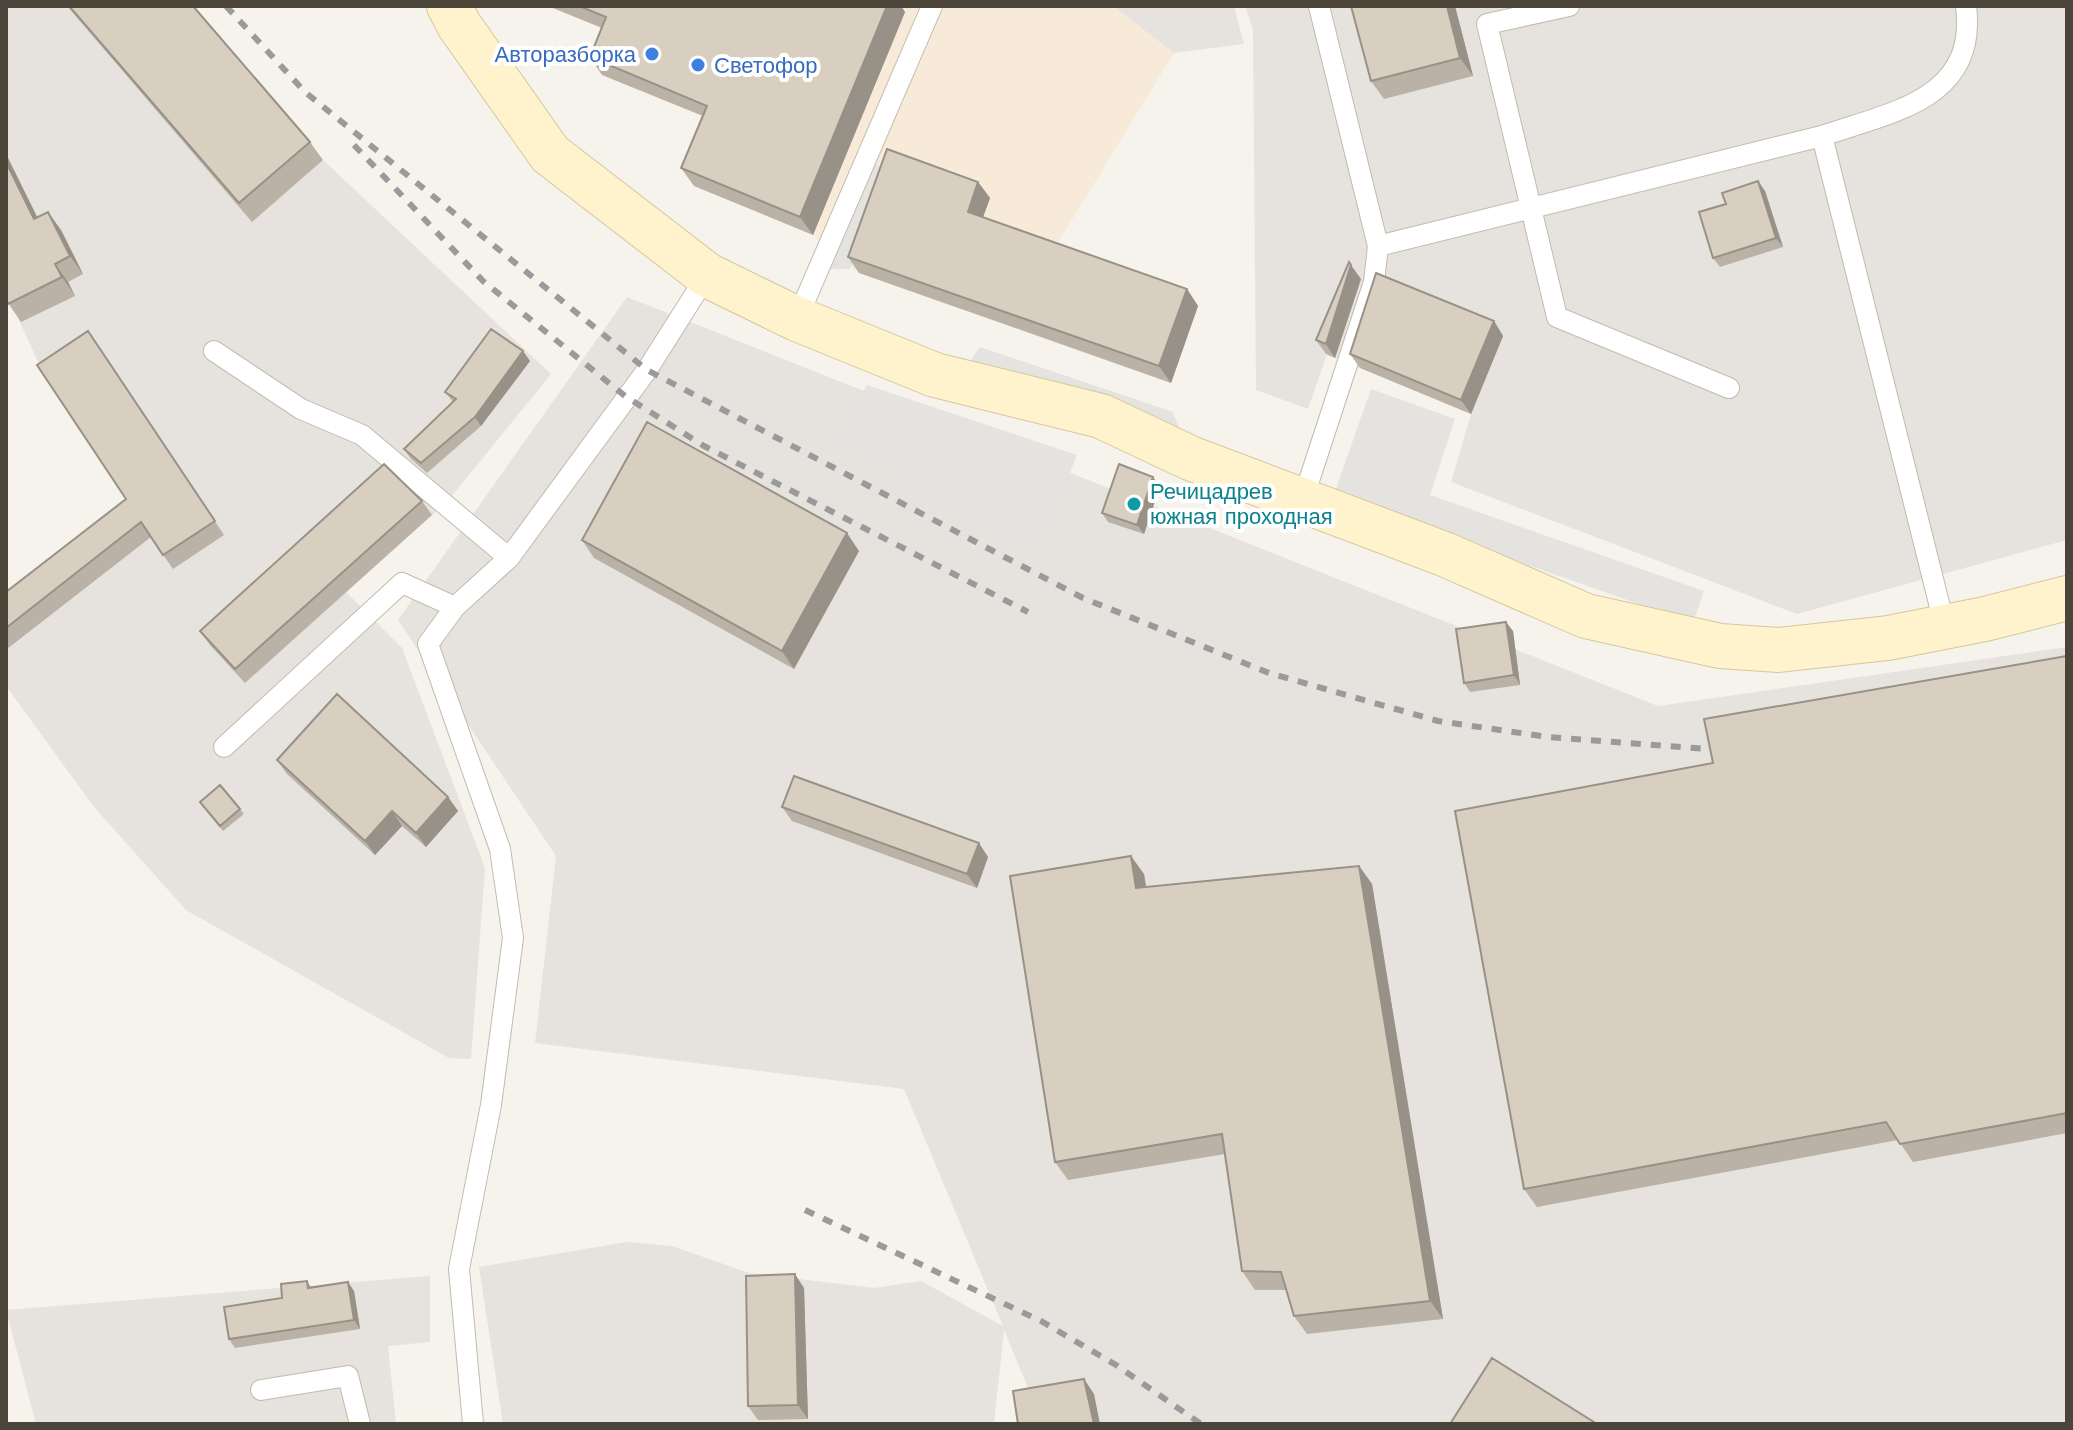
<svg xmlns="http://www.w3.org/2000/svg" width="2073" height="1430" font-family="'Work Sans',sans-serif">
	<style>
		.commercial { fill: #f7ead8 }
		.industrial { fill: #e6e2dd }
		.parking { fill: #e5e3e0 }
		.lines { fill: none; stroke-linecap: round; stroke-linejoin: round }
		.lane-casing { stroke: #c2bbae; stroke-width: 22 }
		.secondary-casing { stroke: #d6c79b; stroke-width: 46 }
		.lane { stroke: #fff; stroke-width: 20 }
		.secondary { stroke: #fff3cd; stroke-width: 44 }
		.rail { stroke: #9a9a9a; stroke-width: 6; stroke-dasharray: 10 10; stroke-linecap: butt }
		.wall { fill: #bab2a6 }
		.shaded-wall { fill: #979187 }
		.building { fill: #d8cfc1; stroke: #979187; stroke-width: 2 }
		.shop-dot { fill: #3f7fe0; stroke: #fff; stroke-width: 3 }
		.culture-dot { fill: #0f9aa8; stroke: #fff; stroke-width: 3 }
		.labels { text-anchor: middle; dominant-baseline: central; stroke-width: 8; stroke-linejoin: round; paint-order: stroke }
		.shop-label { font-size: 22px; fill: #366cbe; stroke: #fff; text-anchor: end }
		.culture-label { font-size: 22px; fill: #0d838f; stroke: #fff; text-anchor: start }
	</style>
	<rect width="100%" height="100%" fill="#f6f3ec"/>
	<path class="commercial" d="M548,6h565l61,47 -123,201 -92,33 -8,19 -92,-33 -46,-38 -119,-49 25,-63 -117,-48 16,-40z"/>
	<path class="industrial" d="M6,6h185l132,154 228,214 -104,128 -101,90 56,56 83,220 -14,191 -22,-1 -263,-148 -92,-103 -88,-121v-73l130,-99 -90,-135 -40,-87z
		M1113,6h121l10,38 -70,9z
		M1245,6h822v534l-270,74 -346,-132 20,-68 -144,-60 -19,55 -52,-19 -3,-360z
		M627,297l1031,409 409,-59v777h-1024l-39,-94 -10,94h-491l-24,-157 147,-25 46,4 77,27 125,15 47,-7 82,45 -99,-237 -369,-46 21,-187 -158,-236z
		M430,1276v66l-42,4 8,78h-360l-30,-114z"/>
	<path class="parking" d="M867,158l20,13 -37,98h-29z
		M980,347l193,65 17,46 -240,-69z
		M867,385l210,70 -38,95 -139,-53 7,-22 -72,-33z
		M1371,389l84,30 -25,76 274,96 -11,32 -360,-126z"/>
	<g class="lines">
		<g class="lane-casing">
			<path id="lane" d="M1319,6l59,240 444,-110
				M1569,6l-82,18 70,293 172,71
				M797,319l135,-313
				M214,351l87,58 61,26 147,123 138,-188 60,-95
				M1303,499l71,-217 4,-36
				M1945,627l-123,-491c69,-24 156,-36 144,-130
				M224,747l178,-164 53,24
				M261,1390l87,-14 12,48
				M473,1424l-14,-155 32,-164 22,-167 -13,-89 -72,-205 27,-37 54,-49"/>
		</g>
		<g class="secondary-casing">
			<path id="secondary" d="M449,6l10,19 91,129 157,121 90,44 138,56 166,41 89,42 254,96 142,62 134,30 59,4 109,-12 97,-19 82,-21"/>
		</g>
		<use href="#lane" class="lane"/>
		<use href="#secondary" class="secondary"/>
		<path class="rail" d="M226,6l79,86 342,278 436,228 186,75 169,48 110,16 185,14
			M354,145l129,136 142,115 79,50 324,166
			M805,1210l236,111 75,44 85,59"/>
	</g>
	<path class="wall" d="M67,6h126l117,136 13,18 -71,62z
		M548,6h353l4,6 -92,223 -119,-49 -13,-18 22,-52 -101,-41 -12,-18 12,-29z
		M1455,6l18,70 -89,23 -13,-18z
		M6,154l31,63 24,13 22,44 -15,8 7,14 -54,26 -15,-22z
		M1758,181l7,10 18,56 -63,20 -7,-9z
		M978,182l12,16 -7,19 204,72 11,17 -27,77 -312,-110 -11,-16z
		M1361,279l-26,79 -9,-4 -10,-14z
		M1494,321l9,15 -32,78 -111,-46 -10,-14z
		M88,331l136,204 -51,34 -22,-32 -144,112 -1,-57 120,-93z
		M530,361l-49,65 -54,47 -16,-14 -7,-10 49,-47 -8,-10z
		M1160,486l-16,48 -36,-12 -6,-9z
		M422,501l10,14 -187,168 -35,-38 -10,-14z
		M582,540l277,11 -65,118 -200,-111z
		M1513,631l7,54 -50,7 -6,-9z
		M2067,656v477l-154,29 -15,-22 -361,67 -13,-18z
		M277,760l171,37 10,14 -32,36 -24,-21 -27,29 -88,-81z
		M220,785l24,29 -21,17 -23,-29z
		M782,807l206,50 -11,31 -185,-67z
		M1359,866l13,18 71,435 -136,15 -13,-18 -8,-26h-31l-13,-19 -17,-117 -157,26 -13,-18 89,-288 2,13z
		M307,1281l4,6 43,4 6,38 -125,19 -6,-9 53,-41z
		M804,1288l4,131 -50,1 -10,-14z"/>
	<path class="shaded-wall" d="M887,6h14l4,6 -92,223 -13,-18z
		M1447,6h8l18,70 -13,-18z
		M6,154l41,83 -13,-18 -28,-57z
		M1758,181l7,10 18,56 -7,-9z
		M978,182l12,16 -11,30 -11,-16z
		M48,212l13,18 22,44 -13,-18z
		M55,264l13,18 7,14 -13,-19z
		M1351,265l10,14 -26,79 -9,-14z
		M1187,289l11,17 -27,77 -12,-17z
		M1494,321l9,15 -32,78 -10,-14z
		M523,351l7,10 -49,65 -6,-9z
		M1153,477l7,9 -16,48 -7,-9z
		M847,533l12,18 -65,118 -12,-18z
		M1506,622l7,9 7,54 -6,-10z
		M448,797l10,14 -32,36 -10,-14z
		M392,811l10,15 -27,29 -10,-14z
		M979,843l9,14 -11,31 -10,-14z
		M1131,856l13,18 5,32 -13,-18z
		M1359,866l13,18 71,435 -13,-18z
		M795,1274l9,14 4,131 -10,-14z
		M348,1282l6,9 6,38 -6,-9z
		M1084,1379l10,15 6,30h-6z"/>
	<path class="building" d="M69,6h124l117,136 -71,61z
		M579,6h308l-87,211 -119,-49 26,-62 -117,-49 16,-40z
		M1351,6h96l13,52 -89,23z
		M887,149l91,33 -10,30 219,77 -28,77 -311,-109z
		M6,162l28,57 14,-7 22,44 -15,8 7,13 -54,27 -2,-4z
		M1758,181l18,57 -63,20 -14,-46 27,-8 -4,-11z
		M1349,262l2,3 -25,79 -10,-4z
		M1376,273l118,48 -33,79 -111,-46z
		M491,329l32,22 -48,66 -54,46 -17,-14 52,-50 -11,-7z
		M88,331l127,190 -52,34 -22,-33 -135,106v-36l120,-93 -89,-134z
		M647,422l200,111 -65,118 -200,-111z
		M384,464l38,37 -187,168 -35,-38z
		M1119,464l34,13 -16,48 -35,-12z
		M1506,622l8,53 -50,8 -8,-54z
		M2067,656v457l-167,31 -14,-22 -362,67 -69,-378 258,-48 -9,-44z
		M337,694l111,103 -32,36 -24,-22 -27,30 -88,-81z
		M794,776l185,67 -12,31 -185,-67z
		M220,785l20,24 -20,17 -20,-24z
		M1131,856l5,32 223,-22 71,435 -136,15 -13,-44 -39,-1 -20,-137 -167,28 -45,-286z
		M795,1274l3,131 -50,1 -2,-130z
		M307,1281l1,7 40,-6 6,38 -125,19 -5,-32 58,-9 -1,-14z
		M1492,1358l105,66h-147z
		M1084,1379l10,45h-76l-5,-33z"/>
	<g class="shop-dot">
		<circle cx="652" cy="54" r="8"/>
		<circle cx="698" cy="65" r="8"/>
	</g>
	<circle class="culture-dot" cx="1134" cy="504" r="8"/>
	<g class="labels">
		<g class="shop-label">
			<text x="636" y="54">Авторазборка</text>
			<text x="714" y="65" text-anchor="start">Светофор</text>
		</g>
		<g class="culture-label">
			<text x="1150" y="491">Речицадрев<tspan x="1150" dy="25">южная проходная</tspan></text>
		</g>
	</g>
	<rect width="2073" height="1430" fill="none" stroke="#4b4439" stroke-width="16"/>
</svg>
